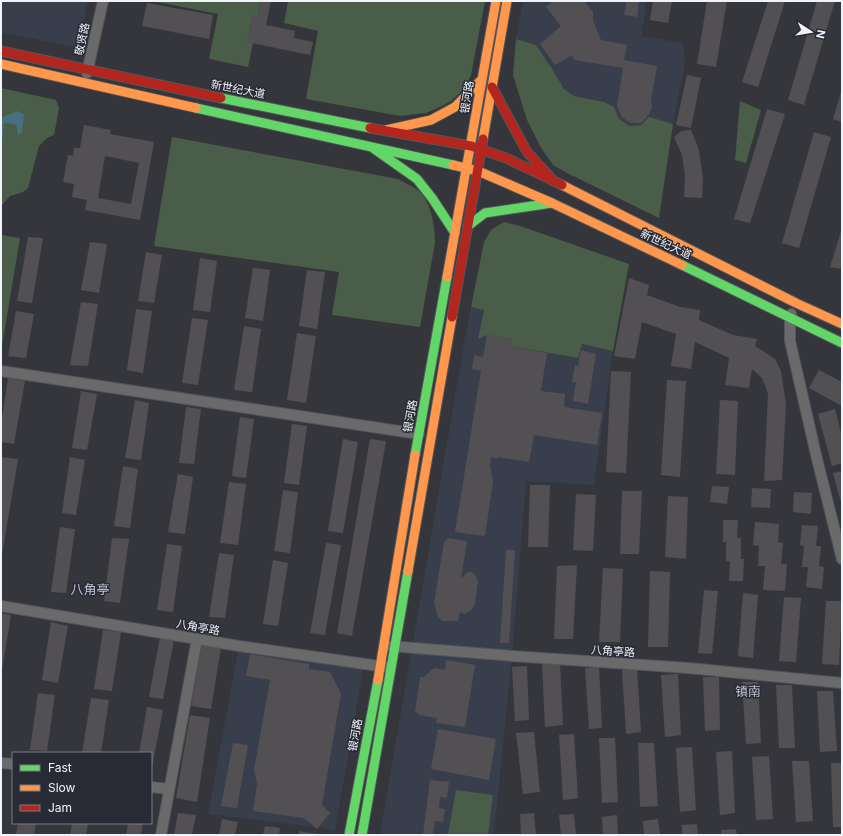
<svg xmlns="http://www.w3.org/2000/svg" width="843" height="836" font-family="Inter,'Noto Sans SC',sans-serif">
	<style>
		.built { fill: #393e4c }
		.green { fill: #4a5d48 }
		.water { fill: #486e7f }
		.building { fill: #535053; fill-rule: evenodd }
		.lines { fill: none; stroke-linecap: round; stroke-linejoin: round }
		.street-casing { stroke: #54555a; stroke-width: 12 }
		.fast-casing { stroke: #54555a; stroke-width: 11 }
		.slow-casing { stroke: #54555a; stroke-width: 11 }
		.jam-casing { stroke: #54555a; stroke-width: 11 }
		.street { stroke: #6b6a6b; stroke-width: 10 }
		.fast { stroke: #63d668; stroke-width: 9 }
		.slow { stroke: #ff974d; stroke-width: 9 }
		.jam { stroke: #b3261e; stroke-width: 9 }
		.labels { text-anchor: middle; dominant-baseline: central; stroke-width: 3; stroke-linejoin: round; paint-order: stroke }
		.street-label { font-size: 11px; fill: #f1f3fa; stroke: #282b35 }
		.quarter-label { font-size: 13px; fill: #bfc3cf; stroke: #282b35 }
	</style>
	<rect width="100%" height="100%" fill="#35363c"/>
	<path class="built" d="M1,1h87l-10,47 -77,-16z
		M523,1h124l-6,35 42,7 2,19 -12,62 -24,-6 -8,7 -11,1 -11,-7 -15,-17 -30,-6 -10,-7 -10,-17 -18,-27 -20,-6z
		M471,307l13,2 -6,29 9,-4 24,5 -1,7 68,12 3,-14 32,7 -19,134 -68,-4 -14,175 -18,179h-114l84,-491z
		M239,646l125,19 -29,165 -127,-16z"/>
	<path class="green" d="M153,1h107l-2,14h-5l-6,27 6,1 -5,24 -39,-8 9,-45z
		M282,1h203l-14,74 -5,12 -15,14 -11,6 -14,6 -26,3 -94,-17 12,-68 -34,-8 4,-21z
		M516,39l20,6 18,27 10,17 10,7 30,6 10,5 5,12 11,7 11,-1 8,-8 24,7 -14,94 -92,-45 -14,-8 -13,-19 -13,-26 -14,-45z
		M1,88l55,12 3,8 -5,27 -7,3 -8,8 -11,42 -5,4 -13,4 -8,9h-1z
		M740,101l21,9 -15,53 -11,-3z
		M172,137l226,42c7,4 19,9 24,15 10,13 13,33 13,49l-15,84 -88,-12 7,-43 -185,-26z
		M504,222l16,4 109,38 -16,87 -31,-7 -4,14 -68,-12 1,-7 -24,-4 -9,4 6,-29 -13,-3 13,-65 7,-12z
		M1,235l19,3 -19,114z
		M456,790l37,5 -5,40h-40z"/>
	<path class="water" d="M17,111l7,3 -2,19 -3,2 -2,-2v-8l-10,-2 -3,1 -3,26v-32z"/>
	<path class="building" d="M260,1h11l-5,24 29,6 -1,7 19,4 -3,13 -63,-13 6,-27h5z
		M553,1h31l9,11v8l8,20 26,5 -3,15 33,6 -6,34 1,8 -4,8 -7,7h-11l-8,-6 -5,-11 6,-38 -49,-8 -2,-5 -17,10 -15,-21 21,-18 -15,-19z
		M627,1h12l-2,16 -13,-2z
		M653,1h19l-4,22 -18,-3z
		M707,1h20l-11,66 -19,-3z
		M768,1h17l-27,86 -16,-5z
		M817,1h18l-31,104 -16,-5z
		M147,3l66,12 -4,24 -67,-13z
		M687,75l14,3 -10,50 -15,-3z
		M842,89v33l-9,-3z
		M767,109l18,5 -35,109 -16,-4z
		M84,125l27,5 -1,4 44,8 -14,78 -55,-10 2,-10 -15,-3 2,-13 -11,-2 5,-27 5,1 1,-8h6zM105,156l34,7 -8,41 -33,-6z
		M691,130l8,20 4,29 -1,19 -18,-1 1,-22 -3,-20 -8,-18 7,-6z
		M814,132l17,5 -32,111 -17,-5z
		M842,228v41l-12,-2z
		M28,237l15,1 -11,65 -15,-2z
		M90,242l17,2 -8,49 -18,-3z
		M146,252l16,3 -8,48 -16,-2z
		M200,258l17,3 -7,51 -17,-2z
		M253,268l17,2 -7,51 -18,-3z
		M307,270l18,2 -8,57 -18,-3z
		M629,278l20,7 -2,10 33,12 20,3 -1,10 34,15 24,4 -2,7 20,13 6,12 5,33 -4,76 -18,1 4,-88 -6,-15 -10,-9 -3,19 -24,-3 4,-27 -34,-16 -4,27 -20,-3 5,-32 -34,-12 -7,37 -21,-3z
		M81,302l17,2 -10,62 -18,-1z
		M136,309l16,2 -9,62 -16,-3z
		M16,311l18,3 -8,44 -18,-2z
		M192,318l16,2 -10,65 -16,-2z
		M244,326l17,3 -9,63 -18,-2z
		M297,333l19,3 -10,67 -19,-3z
		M487,334l24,5 -1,7 37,7 -6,38 24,3 -1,13 38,6 -5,32 -63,-10 -5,27 -31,-5v2l-7,-2 -1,8 3,17 -8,54 -30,-4 26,-161 -9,-2 2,-14 9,2z
		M581,350l15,4 -8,50 -15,-3 3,-19h-4l3,-17 3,1z
		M819,370l23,12v24l-33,-18z
		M611,371l20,1 -5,101 -20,-1z
		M8,378l17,3 -11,63 -13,-2v-18z
		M667,380l19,1 -6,96 -19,-2z
		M81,391l16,3 -10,56 -15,-2z
		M135,400l14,3 -8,57 -16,-2z
		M720,400l18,1 -3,74 -19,-1z
		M186,407l15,2 -7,55 -15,-1z
		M835,409l7,28v26l-10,3 -14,-52z
		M240,417l14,2 -8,59 -14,-2z
		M292,424l15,2 -8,59 -15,-2z
		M343,439l15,3 -15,91 -15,-2z
		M370,439l16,2 -34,195 -15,-3z
		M1,457l17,2 -16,96h-1z
		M70,457l15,3 -9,55 -14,-2z
		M123,466l15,3 -8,59 -16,-2z
		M842,471v35l-9,-33z
		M178,474l15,3 -8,57 -17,-2z
		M229,482l17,2 -8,61 -18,-2z
		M530,485h20l-2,62h-20z
		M712,486l17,1 -2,17 -17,-2z
		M752,488l19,1 -1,19 -19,-1z
		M283,490l15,2 -8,61 -16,-2z
		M622,491h20l-3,63h-19z
		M794,492l18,1 -1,21 -18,-2z
		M576,494l20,1 -3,56 -20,-1z
		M668,496l20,1 -2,62 -21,-2z
		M723,520h15l-1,18h4v21h3l-1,22h-14l1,-20h-4v-19h-3z
		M755,522l24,2 -1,18 5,1 -2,21h6l-2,27 -22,-1 2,-24h-7l1,-20 -6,-1z
		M802,525l16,1 -2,20h5l-2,20 5,1 -2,22 -16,-2 2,-20h-6l2,-21 -4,-1z
		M60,527l15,2 -9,64 -15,-1z
		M112,538l17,1 -9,64 -16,-2z
		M449,538l18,3 -6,38 3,-4 6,-4 6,5 2,5 -3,23 -3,5 -7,5 -5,-2 -2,9h-16l-4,-4 -4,-14 10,-61z
		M326,543l15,2 -16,90 -15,-2z
		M167,544l15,2 -9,66 -16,-2z
		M506,550h9l-6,93h-9z
		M219,553l15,2 -9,63 -16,-1z
		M273,560l15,3 -10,63 -15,-2z
		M577,565l-4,74h-19l3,-73z
		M603,568l20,1 -3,73h-21z
		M650,571l20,1 -2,75h-20z
		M704,590l14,1 -6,63 -14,-1z
		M743,593l15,2 -5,63 -15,-2z
		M784,597l17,1 -5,64 -17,-1z
		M826,601h16l-3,64 -17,-1z
		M1,613l10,2 -9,55h-1z
		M51,622l17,4 -10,57 -16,-3z
		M103,630l18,2 -9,59 -18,-2z
		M160,637l14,3 -11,59 -14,-2z
		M202,643l19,4 -10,62 -20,-3z
		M250,654l59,10v5l21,3 11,22 -19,111 8,8 -13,16 -13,-11 -51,-7 4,-27 -3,-14 16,-90 -24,-4z
		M446,660l29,5 -10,62 -29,-4 1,-5 -18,-3 -4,-4 5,-34h4l10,-9 11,2z
		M560,663l3,62 -18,2 -3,-63z
		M527,666l2,54 -14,1 -3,-54z
		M599,667l3,61 -13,1 -4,-61z
		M637,669l4,63 -15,2 -4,-64z
		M678,674l3,61 -16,2 -4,-62z
		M703,677h16l1,53 -15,1z
		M742,682h16l3,61 -15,1z
		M776,685h16l3,63h-16z
		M817,691h16l4,60 -17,1z
		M38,693l17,2 -8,56 -17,-1z
		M91,698l18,2 -8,53h-19z
		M147,707l16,3 -11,57h-1v-14h-12z
		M190,715l20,3 -13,84 -21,-4z
		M438,729l58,10 -7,41 -58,-11z
		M534,732l6,60 -17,2 -7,-61z
		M574,734l4,64 -15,2 -4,-65z
		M599,738h16l3,64 -16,1z
		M233,743l15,2 -11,63 -16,-2z
		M638,743h16l4,63 -18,1z
		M692,747l4,63 -16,2 -4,-64z
		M732,751l3,62 -15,2 -4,-63z
		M769,756l4,63 -17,1 -4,-63z
		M792,761h17l4,60 -17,1z
		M831,763h11v64h-9z
		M430,780l19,2 -2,16 -7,-1 -1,11 6,1 -2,13 -8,-1 -2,14h-10z
		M178,813l18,2 -4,20h-18z
		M534,813l2,22h-15l-1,-21z
		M574,814l2,21h-15l-2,-20z
		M617,815l1,20h-15l-1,-18z
		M222,819l16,3 -3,13h-16z
		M658,819l2,16h-16l-1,-14z
		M18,823h18l-2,12h-18z
		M72,823h16l-2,12h-16z
		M128,823h15l-2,12h-15z
		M697,824l1,11h-16v-10z
		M265,826l15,2 -1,7h-16z
		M736,829l1,6h-16v-5z
		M299,831l19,3v1h-19z"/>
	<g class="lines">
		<g class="street-casing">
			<path id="street" d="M87,73l16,-72
				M791,314l-1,3v24l27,118 25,100
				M1,371l418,63
				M1,606l238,40 147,21
				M390,646l122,10 176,12 154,15
				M1,763l12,1
				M151,787l18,2
				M161,835l36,-196"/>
		</g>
		<g class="fast-casing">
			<path id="fast" d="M221,98l149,30
				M196,108l257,57
				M373,148l44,31 15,19 23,35
				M468,226l17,-13 67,-10
				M682,265l160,78
				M415,455l32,-178
				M349,835l29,-155
				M362,835l46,-264"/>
		</g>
		<g class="slow-casing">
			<path id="slow" d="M1,64l195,44
				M386,130l45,-10 24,-13 27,-28
				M483,139l24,-138
				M453,165l25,6 74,32 130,62
				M562,185l234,118 46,21
				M447,277l49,-276
				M408,571l44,-254
				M378,680l37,-225"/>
		</g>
		<g class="jam-casing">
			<path id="jam" d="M1,51l220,47
				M492,87l35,65 24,26
				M370,128l101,18 35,12 56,27
				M452,317l31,-178"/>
		</g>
		<use href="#street" class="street"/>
		<use href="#fast" class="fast"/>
		<use href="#slow" class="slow"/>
		<use href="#jam" class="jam"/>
	</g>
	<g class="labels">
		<g class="street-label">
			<text transform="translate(82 39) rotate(-78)">敬贤路</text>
			<text transform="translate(238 89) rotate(11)">新世纪大道</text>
			<text transform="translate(467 97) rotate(-81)">银河路</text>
			<text transform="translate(666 244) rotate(25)">新世纪大道</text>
			<text transform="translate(410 416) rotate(-80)">银河路</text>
			<text transform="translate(198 627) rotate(10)">八角亭路</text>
			<text transform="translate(613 651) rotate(4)">八角亭路</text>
			<text transform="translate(355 735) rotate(-80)">银河路</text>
		</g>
		<g class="quarter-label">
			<text x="90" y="589">八角亭</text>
			<text x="748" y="691">镇南</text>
		</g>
	</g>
	<rect width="843" height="836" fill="none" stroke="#f1f3fa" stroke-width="4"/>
	<rect x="12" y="752" width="140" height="72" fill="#282b35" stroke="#787b84"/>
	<rect x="20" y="765" width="20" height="6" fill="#63d668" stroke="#787b84"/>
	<text x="48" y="772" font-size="12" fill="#f1f3fa">Fast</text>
	<rect x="20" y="785" width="20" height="6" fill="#ff974d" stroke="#787b84"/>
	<text x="48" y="792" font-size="12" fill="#f1f3fa">Slow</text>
	<rect x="20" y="805" width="20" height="6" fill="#b3261e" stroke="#787b84"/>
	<text x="48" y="812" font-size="12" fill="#f1f3fa">Jam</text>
	<g transform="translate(811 32) rotate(102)" stroke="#282b35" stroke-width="3" paint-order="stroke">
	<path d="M0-3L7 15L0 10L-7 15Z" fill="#f1f3fa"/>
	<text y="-6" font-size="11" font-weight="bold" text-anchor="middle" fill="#f1f3fa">N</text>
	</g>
</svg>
